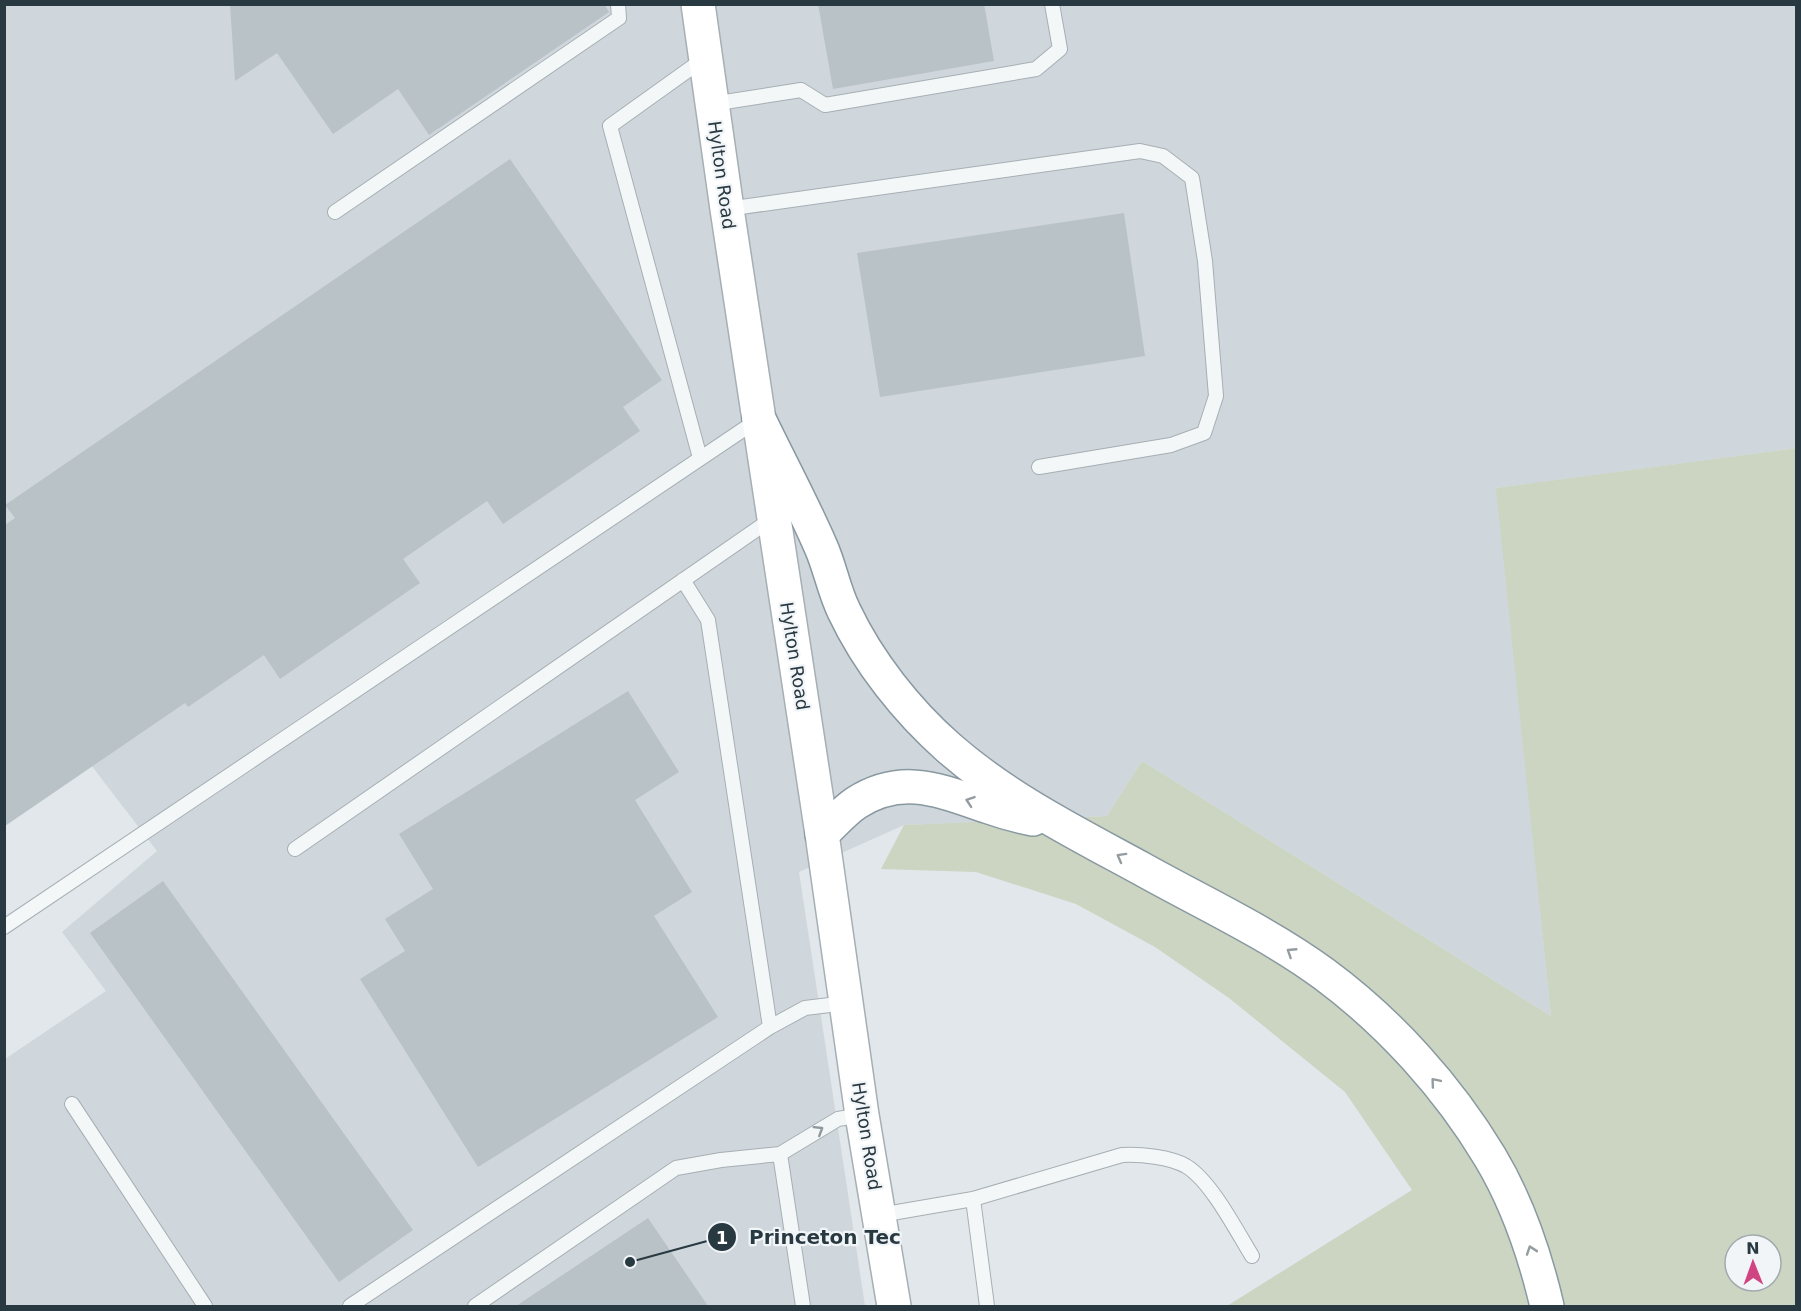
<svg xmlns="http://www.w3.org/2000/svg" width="1801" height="1311" font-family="'DejaVu Sans',sans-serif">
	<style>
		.built { fill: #cfd7dc }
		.green { fill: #ccd4c2; fill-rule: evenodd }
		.building { fill: #b8c2c7 }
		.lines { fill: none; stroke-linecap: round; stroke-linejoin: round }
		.lane-casing { stroke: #a6afb4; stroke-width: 16 }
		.secondary-casing { stroke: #a6afb4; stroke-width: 36 }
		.highway-casing { stroke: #8899a1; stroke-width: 36 }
		.lane { stroke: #f4f7f8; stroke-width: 14 }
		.secondary { stroke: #fff; stroke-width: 33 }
		.highway { stroke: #fff; stroke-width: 33 }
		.oneway { stroke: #949ca0 }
		.oneway2 { stroke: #8e989d }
		.labels { text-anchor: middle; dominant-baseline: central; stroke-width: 4.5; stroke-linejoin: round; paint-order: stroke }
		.street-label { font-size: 18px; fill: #293942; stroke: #f1f5f7 }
		.leader { fill: none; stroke: #293942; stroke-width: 2 }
		.callout-dot { fill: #293942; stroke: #f1f5f7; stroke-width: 2 }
		.mark-label { font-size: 18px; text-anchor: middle; font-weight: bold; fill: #fff }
		.callout-label { font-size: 20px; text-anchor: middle; font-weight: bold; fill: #293942; stroke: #f1f5f7; stroke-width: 4.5; stroke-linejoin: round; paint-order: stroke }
	</style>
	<rect width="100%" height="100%" fill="#e1e7ea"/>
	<path class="built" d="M5,5h1791v443l-299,40 54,528 -409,-255 -35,55 -203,9 -105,47 66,434h-860v-247l101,-68 -44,-59 95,-81 -152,-198z"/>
	<path class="green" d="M1796,448v858h-569l185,-116 -67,-98 -116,-94 -74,-51 -79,-43 -100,-32 -95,-3 23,-44 203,-9 35,-55 409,255 -55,-528zM1735,1245h36v36h-36z"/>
	<path class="building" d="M230,4h374l5,8 -180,123 -31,-46 -65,45 -56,-81 -42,28z
		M818,4h166l10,57 -161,28z
		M510,159l152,221 -39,27 17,24 -137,93 -16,-23 -84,58 17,24 -140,96 -16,-24 -76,52 -3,-4 -180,123v-301l10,-7 -10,-13z
		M1124,213l21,143 -265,41 -23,-144z
		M628,691l51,81 -44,28 57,92 -38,24 64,101 -240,150 -118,-188 45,-28 -20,-32 48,-30 -34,-55z
		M163,881l250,349 -74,52 -249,-349z
		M648,1218l60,88h-192z"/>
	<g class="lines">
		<g class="lane-casing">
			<path id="lane" d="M712,104l89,-14 24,15 211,-36 24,-20 -8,-45
				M727,209l413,-58 23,5 29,22 13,83 11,135 -12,37 -33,12 -132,22
				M335,212l284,-194 -1,-14
				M700,458l-90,-332 95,-68
				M295,849l478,-331
				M4,927l755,-508
				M770,1027l35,-19 41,-5
				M72,1104l133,202
				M780,1154l23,152
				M973,1199l14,107
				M880,1215l93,-16 149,-44c19,-1 48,2 64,11 25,15 50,64 66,90
				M350,1306l420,-279 -62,-407 -25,-40
				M475,1306l201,-138 45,-8 59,-6 58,-35 24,-4"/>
		</g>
		<g class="secondary-casing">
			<path id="secondary" d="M698,4l29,205 95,625 40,281 32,191"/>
		</g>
		<g class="highway-casing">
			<path id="highway" d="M759,419c20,42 43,84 62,128 9,20 13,44 23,64 24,51 63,100 105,137 57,50 127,85 193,121 61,34 126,64 182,105 65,48 124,113 166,183 27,45 45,98 57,149
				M822,834c11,-10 22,-23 34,-31 47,-30 85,-12 133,4 14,5 29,9 44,12"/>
		</g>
		<use href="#lane" class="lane"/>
		<use href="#secondary" class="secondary"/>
		<use href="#highway" class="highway"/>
	</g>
	<defs><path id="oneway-chevron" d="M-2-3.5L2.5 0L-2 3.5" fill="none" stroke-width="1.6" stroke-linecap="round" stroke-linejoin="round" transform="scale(1.5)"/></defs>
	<g class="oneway">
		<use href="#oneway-chevron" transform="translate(970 801) rotate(-161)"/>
		<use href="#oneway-chevron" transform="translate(1121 857) rotate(-151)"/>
		<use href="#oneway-chevron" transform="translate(1291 952) rotate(-147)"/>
		<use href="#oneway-chevron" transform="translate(1435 1082) rotate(-130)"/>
		<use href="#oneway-chevron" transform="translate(1531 1250) rotate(-109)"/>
	</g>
	<use class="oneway2" href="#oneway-chevron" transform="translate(819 1130) rotate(-32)"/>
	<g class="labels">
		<g class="street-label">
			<text transform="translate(722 175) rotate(82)">Hylton Road</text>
			<text transform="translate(795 656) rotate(81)">Hylton Road</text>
			<text transform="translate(867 1136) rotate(81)">Hylton Road</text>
		</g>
	</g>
	<path class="leader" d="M630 1262L722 1237"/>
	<g class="callout-dot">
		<circle cx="630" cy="1262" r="6"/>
		<circle cx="722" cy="1237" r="15"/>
	</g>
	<g class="mark-label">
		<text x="722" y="1244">1</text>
	</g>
	<g class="callout-label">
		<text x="825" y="1244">Princeton Tec</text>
	</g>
	<rect width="1801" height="1311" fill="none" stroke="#293942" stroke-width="12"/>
	<g transform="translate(1753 1263) rotate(359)"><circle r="28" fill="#f1f5f7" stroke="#a1aaaf" stroke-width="1.5"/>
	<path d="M0-4.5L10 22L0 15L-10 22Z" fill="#d14482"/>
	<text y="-9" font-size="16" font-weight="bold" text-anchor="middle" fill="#293942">N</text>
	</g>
</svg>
